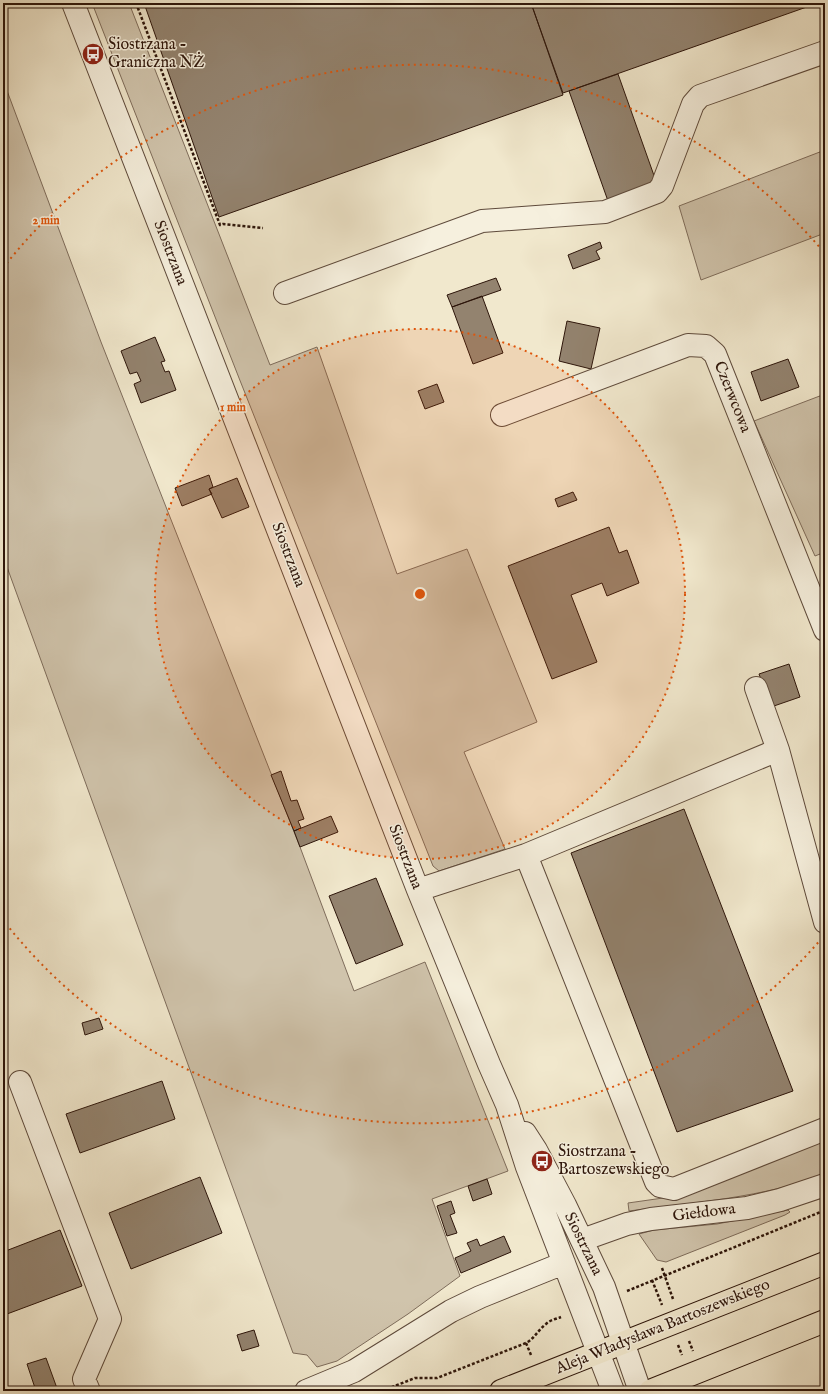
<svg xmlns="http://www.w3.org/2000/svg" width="828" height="1394" font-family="'IM FELL English',serif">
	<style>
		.green { fill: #d0c4ac; stroke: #7e6c5b }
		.building { fill: #93836f; stroke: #2d150a }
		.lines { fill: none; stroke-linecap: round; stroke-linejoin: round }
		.minor-casing { stroke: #5e4a3b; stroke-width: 24 }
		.major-casing { stroke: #2d150a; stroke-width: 24 }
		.path { stroke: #2d150a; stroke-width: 2.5; stroke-dasharray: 3 2; stroke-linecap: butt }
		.minor { stroke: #f6f0de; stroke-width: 22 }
		.major { stroke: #f1e8cd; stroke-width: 22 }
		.ring { fill: none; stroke: #df560c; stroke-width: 2; stroke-dasharray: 2 4 }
		.labels { text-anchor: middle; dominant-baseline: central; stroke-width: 3; stroke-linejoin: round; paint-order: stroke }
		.poi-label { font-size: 16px; fill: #2d150a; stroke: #f6f0de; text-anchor: start }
		.street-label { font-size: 16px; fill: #2d150a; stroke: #f6f0de }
		.centre { fill: #df560c; stroke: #f6f0de; stroke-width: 2 }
		.ring-label { font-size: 12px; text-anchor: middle; font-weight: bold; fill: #df560c; stroke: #f6f0de; stroke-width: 3; stroke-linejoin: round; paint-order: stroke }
	</style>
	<rect width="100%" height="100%" fill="#f1e8cd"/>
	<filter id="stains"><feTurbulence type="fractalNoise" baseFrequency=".005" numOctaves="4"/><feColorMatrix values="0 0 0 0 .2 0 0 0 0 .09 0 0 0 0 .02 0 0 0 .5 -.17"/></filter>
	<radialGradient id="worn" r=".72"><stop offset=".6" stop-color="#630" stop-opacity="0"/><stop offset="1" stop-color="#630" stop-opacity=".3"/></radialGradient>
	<path class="green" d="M92,3h37l141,362 47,-18 80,227 70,-25 70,173 -73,30 41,97 -66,22 -6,-5 -194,-488z
		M3,80l98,262 199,505 54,144 71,-29 83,209 -76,28 28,77 -52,38 -71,47 -20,6 -10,-12 -14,-2 -290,-797z
		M825,150v83l-124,47 -22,-74z
		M825,394v158l-10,4 -61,-135z
		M825,1139v35c-62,24 -130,28 -196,37l-1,-8 42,-6z
		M788,1210l2,2 -5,3 -119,47 -9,-2 -18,-26 15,-4 63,-6z"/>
	<path class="building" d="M144,3h387l32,92 -344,122z
		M531,3h287l-255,90z
		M618,74l39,110 -49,17 -39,-110z
		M600,242l2,6 -6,3 4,8 -27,10 -5,-14z
		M496,278l5,12 -49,17 -5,-12z
		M482,296l21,57 -30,11 -21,-57z
		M567,321l33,7 -9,41 -32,-8z
		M155,337l10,24 -4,1 4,10 4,-1 7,19 -35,13 -7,-19 7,-3 -4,-9 -7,2 -9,-23z
		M788,359l11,28 -38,14 -10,-29z
		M437,384l7,18 -19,7 -7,-18z
		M209,475l4,12 -4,2 3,5 -30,12 -7,-18z
		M237,478l12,29 -27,11 -13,-29z
		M573,492l4,8 -19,7 -3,-8z
		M609,527l10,26 8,-3 12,33 -32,13 -5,-13 -31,12 26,67 -45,17 -44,-113z
		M789,664l11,33 -29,10 -12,-33z
		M281,771l10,30 6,-1 7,19 -6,2 3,7 -7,3 -23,-56z
		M684,809l109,282 -116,41 -106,-279z
		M331,816l7,16 -38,15 -6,-16z
		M376,878l27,67 -47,19 -27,-68z
		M99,1018l4,11 -18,6 -3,-12z
		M162,1081l13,38 -95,34 -14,-39z
		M200,1177l22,56 -91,36 -22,-56z
		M487,1179l5,15 -19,7 -5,-15z
		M451,1201l4,12 -5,2 7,18 -10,3 -10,-30z
		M60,1230l22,56 -75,28 -4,-11v-51z
		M504,1236l7,16 -50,21 -6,-15 16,-7 -4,-8 10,-4 3,7z
		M254,1330l5,16 -17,5 -5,-16z
		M46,1358l12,33h-22l-9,-27z"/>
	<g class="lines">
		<g class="minor-casing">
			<path id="minor" d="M73,3l345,887 71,174 18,41 20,62 86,224
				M285,293l197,-72 123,-9 52,-20 5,-6 31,-82 7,-8 125,-44
				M502,415l186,-70 18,1 9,8 110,276
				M756,688l22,62 -252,105 130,327 4,4 14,3 151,-60
				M778,750l47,172
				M418,890l108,-35
				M20,1082l90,237 -26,60 5,12
				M525,1133l11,17 29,55 39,82 36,104
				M582,1240l45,-16 24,-5 96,-11 33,-8 45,-15
				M306,1391l48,-20 97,-60 29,-14 84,-34"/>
		</g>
		<g class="major-casing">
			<path id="major" d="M501,1391l324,-128
				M650,1391l175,-70"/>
		</g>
		<path class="path" d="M136,3l84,222 3,-1 40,4
			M662,1268l11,31
			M652,1280l10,25
			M627,1291l196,-80
			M689,1341l4,10
			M526,1343l5,12
			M678,1345l4,10
			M382,1391l33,-13h22l89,-35c9,-5 12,-13 20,-19 4,-4 10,-5 15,-7"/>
		<use href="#minor" class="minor"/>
		<use href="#major" class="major"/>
	</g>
	<circle cx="420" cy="594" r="265" fill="#df560c" fill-opacity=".12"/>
	<g class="ring">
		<circle cx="420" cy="594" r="265"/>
		<path d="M822 938A529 529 0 0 1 3 920M3 268A529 529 0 0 1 822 250"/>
	</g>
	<defs>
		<g id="bus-disc" transform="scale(1.15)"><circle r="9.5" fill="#8f2418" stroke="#f6f0de"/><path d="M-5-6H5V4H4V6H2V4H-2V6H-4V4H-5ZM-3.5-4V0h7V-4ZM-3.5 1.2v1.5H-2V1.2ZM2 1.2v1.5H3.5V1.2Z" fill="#fff"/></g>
	</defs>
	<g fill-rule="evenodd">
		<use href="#bus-disc" x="93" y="54"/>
		<use href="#bus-disc" x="542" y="1161"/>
	</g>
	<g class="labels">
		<g class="poi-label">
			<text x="108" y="45">Siostrzana -<tspan x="108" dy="18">Graniczna NŻ</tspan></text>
			<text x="558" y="1152">Siostrzana -<tspan x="558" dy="18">Bartoszewskiego</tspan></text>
		</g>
		<g class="street-label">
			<text transform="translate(170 253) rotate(69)">Siostrzana</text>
			<text transform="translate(732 397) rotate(68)">Czerwcowa</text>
			<text transform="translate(288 555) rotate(69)">Siostrzana</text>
			<text transform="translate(405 857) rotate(69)">Siostrzana</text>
			<text transform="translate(704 1213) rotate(-7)">Giełdowa</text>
			<text transform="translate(583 1244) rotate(64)">Siostrzana</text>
			<text transform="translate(663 1327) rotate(-22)">Aleja Władysława Bartoszewskiego</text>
		</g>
	</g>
	<circle cx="420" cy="594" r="6" class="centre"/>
	<g class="ring-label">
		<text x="46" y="224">2 min</text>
		<text x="233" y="411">1 min</text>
	</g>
	<rect width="828" height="1394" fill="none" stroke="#f1e8cd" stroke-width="16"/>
	<rect x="4" y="4" width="820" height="1386" fill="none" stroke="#2d150a" stroke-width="2"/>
	<rect x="8" y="8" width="812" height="1378" fill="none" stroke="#2d150a"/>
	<rect width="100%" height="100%" filter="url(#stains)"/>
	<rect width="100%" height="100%" fill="url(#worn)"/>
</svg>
